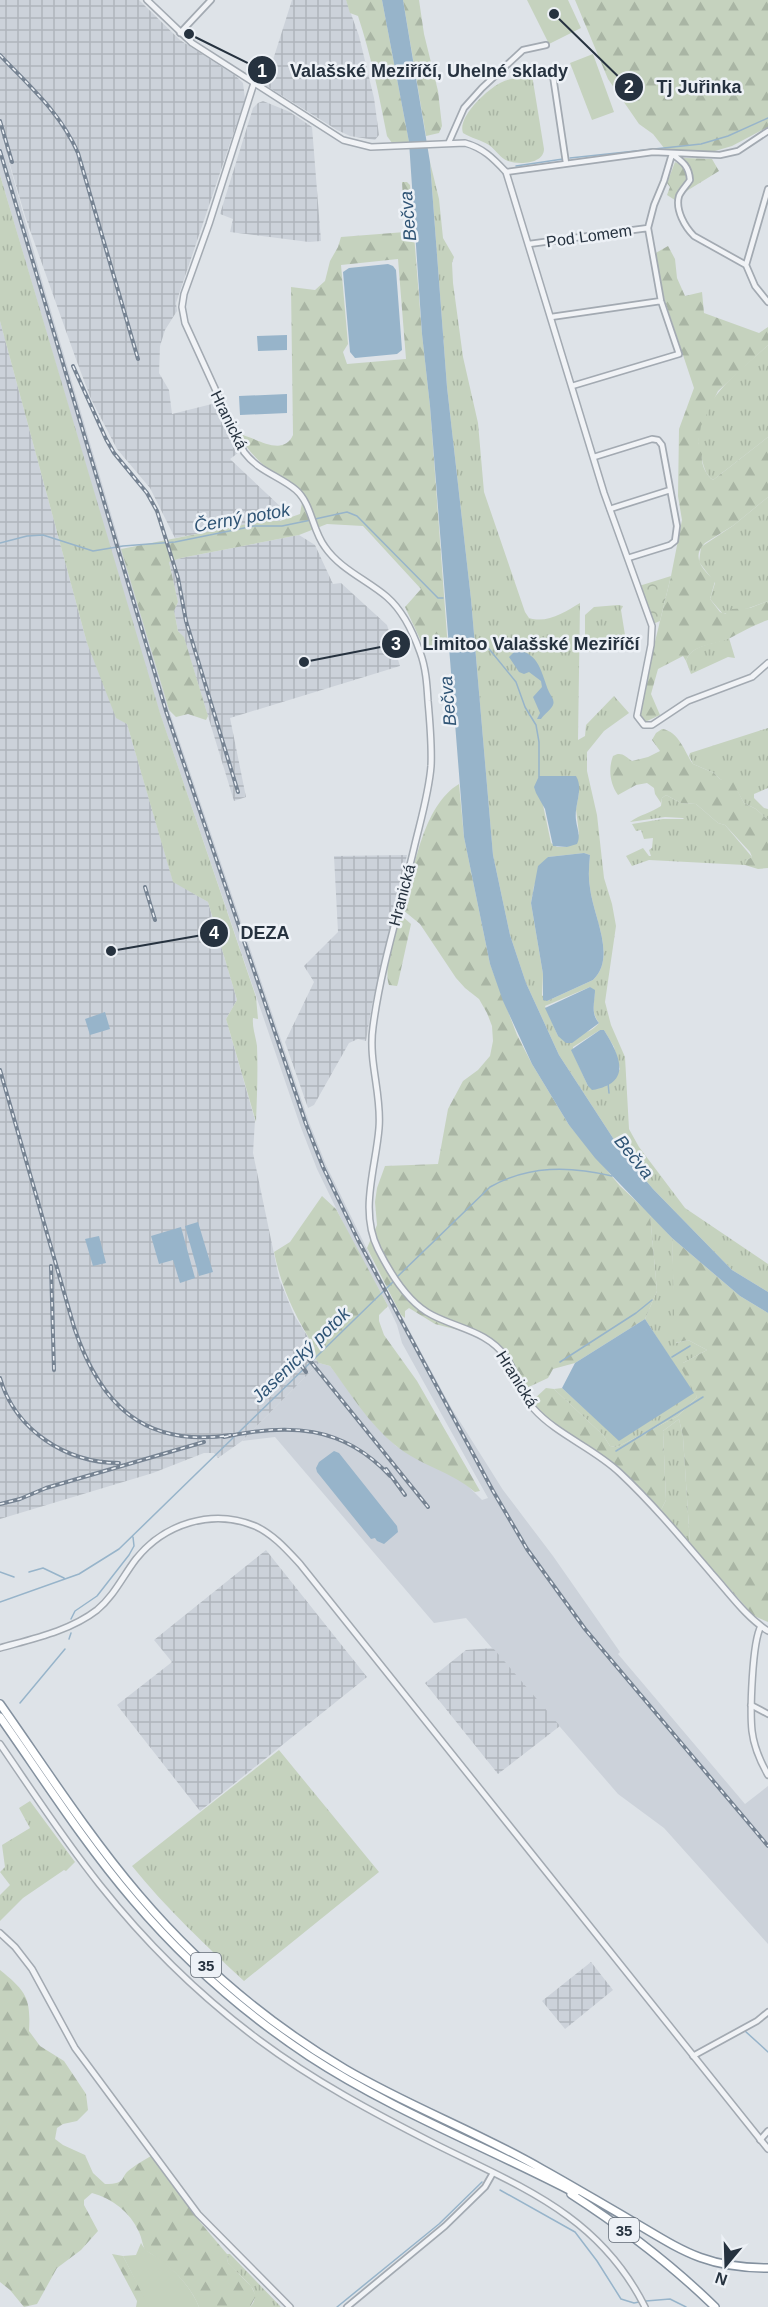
<svg xmlns="http://www.w3.org/2000/svg" width="768" height="2307" font-family="Helvetica,sans-serif">
	<style>
		.built { fill: #ccd2da }
		.industrial { fill: url(#industrial-grid) }
		.grass { fill: url(#grass-tufts); fill-rule: evenodd }
		.forest { fill: url(#forest-firs); fill-rule: evenodd }
		.park { fill: url(#park-crowns) }
		.garden { fill: #c5d2be }
		.water { fill: #97b4ca }
		.lines { fill: none; stroke-linecap: round; stroke-linejoin: round }
		.stream { stroke: #97b4ca; stroke-width: 1.5 }
		.minor-casing { stroke: #a3aab2; stroke-width: 8 }
		.tertiary-casing { stroke: #a3aab2; stroke-width: 8 }
		.trunk-casing { stroke: #84919f; stroke-width: 10 }
		.minor { stroke: #f1f3f6; stroke-width: 4.5 }
		.tertiary { stroke: #f1f3f6; stroke-width: 5 }
		.trunk { stroke: #fff; stroke-width: 7 }
		.rail-casing { stroke: #768392; stroke-width: 4 }
		.rail { stroke: #edf1f6; stroke-width: 1.5; stroke-dasharray: 4.5; stroke-linecap: butt }
		.labels { text-anchor: middle; dominant-baseline: central; stroke-width: 5; stroke-linejoin: round; paint-order: stroke }
		.shield { fill: #edf1f6; stroke: #626b76; stroke-width: 1.5 }
		.shield-label { font-size: 15px; font-weight: bold; fill: #26323f }
		.street-label { font-size: 16px; fill: #26323f; stroke: #edf1f6 }
		.water-label { font-size: 18px; font-style: italic; fill: #2f5475; stroke: #edf1f6 }
		.leader { fill: none; stroke: #26323f; stroke-width: 2 }
		.callout-dot { fill: #26323f; stroke: #edf1f6; stroke-width: 2 }
		.mark-label { font-size: 18px; text-anchor: middle; font-weight: bold; fill: #fff }
		.callout-label { font-size: 18px; text-anchor: middle; font-weight: bold; fill: #26323f; stroke: #edf1f6; stroke-width: 5; stroke-linejoin: round; paint-order: stroke }
	</style>
	<defs>
		<pattern id="industrial-grid" width="8" height="8" patternUnits="userSpaceOnUse" patternTransform="scale(1.5)"><rect width="8" height="8" fill="#ccd2da"/><path d="M0 4h8M4 0v8" fill="none" stroke="#afb5bc"/></pattern>
		<pattern id="grass-tufts" width="24" height="20" patternUnits="userSpaceOnUse" patternTransform="scale(1.5)"><rect width="24" height="20" fill="#c5d2be"/><path d="M3 7l-1-3M5 7V3M7 7l1-3M15 17l-1-3M17 17v-4M19 17l1-3" fill="none" stroke="#a9b5a4"/></pattern>
		<pattern id="forest-firs" width="22" height="20" patternUnits="userSpaceOnUse" patternTransform="scale(1.5)"><rect width="22" height="20" fill="#c5d2be"/><path d="M5 1l3.5 6h-7zM16 11l3.5 6h-7z" fill="#a9b5a4"/></pattern>
		<pattern id="park-crowns" width="20" height="18" patternUnits="userSpaceOnUse" patternTransform="scale(1.5)"><rect width="20" height="18" fill="#c5d2be"/><path d="M2 6a3 3 0 1 1 6 0M12 15a3 3 0 1 1 6 0" fill="none" stroke="#a9b5a4"/></pattern>
	</defs>
	<rect width="100%" height="100%" fill="#dee3e8"/>
	<path class="built" d="M0,131l43,153 126,426 140,412 17,43 57,117 69,127 51,81 50,66 67,96 -2,2 127,150 23,-18v158l-104,-116 -46,-34 -152,-176 -32,5 -159,-186 -33,4 77,-78 11,3 45,59 21,21 68,36 18,18 6,-2 -86,-155 -5,-18 -9,-19 -39,-71 -32,-66 -17,-44 -147,-432 -153,-518z"/>
	<path class="industrial" d="M0,0h139l41,40 56,36 7,7 2,16 -69,204 1,8 -12,19 -5,16 -1,27 10,17 3,24 44,-11 22,50 -8,6 53,50 -3,12h-18l-87,17 -25,-50 -33,-39 -26,-50 -14,-37 -52,-146 -25,-85z
		M292,0h54l13,36 15,62 5,37 -4,5 -25,-4 -13,-6 -72,-45z
		M263,101l27,11 22,15 9,114 -12,1 -79,-10 3,-13 -13,-5 33,-106 5,-5z
		M0,321l87,322 40,81 46,157 35,21 29,98 -11,19 29,101 -2,33 26,125 15,37 21,33 -4,4 8,11 -77,78 -24,17 -4,-5h-10l-51,20 -153,46z
		M299,535l16,10 18,39 8,-1 46,42 13,41 -170,52 16,79 -12,4 -50,-163 -6,-7 -4,-20 4,-9 -9,-40 12,-4z
		M407,855l-35,150 -6,36 -8,-2 -9,4 -35,62 -6,3 -23,-66 29,-60 -10,-16 34,-34 -4,-76z
		M266,1550l101,127 -167,134 -83,-106 55,-43 -18,-22z
		M493,1648l67,78 -62,48 -73,-91 41,-33z
		M591,1962l22,28 -48,39 -23,-28z"/>
	<path class="grass" d="M532,75l12,74c0,15 -25,16 -36,12 -8,-3 -12,-11 -19,-16 -8,-5 -18,-7 -26,-12 -6,-16 24,-43 37,-50 10,-5 22,-6 32,-8z
		M430,162l9,37 4,39 11,19 -2,6 1,20 10,74 15,66 6,69 41,120 4,6c18,6 36,-6 51,-15l-2,137 7,-4 1,-11 28,-29 15,17 -25,18 -17,21v19l10,44 7,63 8,26 4,22 -11,76 6,23 14,32 4,72 10,18 46,61 83,56v28l-36,-22 -79,-81 -29,-34 -65,-100 -33,-72 -16,-48 -17,-80 -22,-256 -24,-212zM579,793l-3,16 3,25 -12,13h-10l-6,-4 -8,-38zM584,853l6,2c-1,11 -2,22 0,33 3,28 27,69 3,92l-46,21 -5,-6 1,-21 -12,-71 3,-17 14,-29zM590,987l5,7c-2,11 -3,20 4,29 -11,13 -25,12 -41,13l-13,-30zM600,1030h4l10,17 6,22c-10,14 -14,22 -32,17l-15,-33v-6z
		M0,175l160,538 96,284 2,22 -5,-1c-1,10 3,19 4,28 1,26 0,51 -1,76l-30,-103 11,-19 -29,-98 -35,-20 -46,-158 -11,-6 -29,-75 -87,-322z
		M768,345v92l-55,43c-8,-5 -10,-16 -12,-25 -1,-4 -3,-9 -3,-13 1,-43 42,-71 70,-97z
		M768,497v104l-19,7 -26,6 -13,-15 5,-16 -16,-21 2,-15 33,-22z
		M618,605l5,1 -2,4 4,25 -2,9 -19,7 -16,1 -3,-8v-29l9,-8z
		M729,638l6,20 -7,-1 -37,17 -5,-13c5,-17 30,-17 43,-23z
		M768,728v60l-14,6v4l10,10 4,1v11l-12,-11 -12,-6 -9,-16 -15,-8 -6,-6 -21,-9 -4,-8 1,-3z
		M666,795l15,8 15,1 22,19 7,2 27,32 -7,4v4l-96,-5 -17,6 -6,-10 17,-8 6,8h2l-2,-6 3,-2 1,-10 -9,1 -3,-9 -5,1 -4,-7 31,-5h21l-1,-1 -18,-1 -35,5c11,-8 21,-9 31,-16l1,-8z
		M650,1214l22,24 4,105 12,-3 19,10 -24,13 14,34 -19,19 -61,31 -7,-1 -7,-11 -49,-46 8,-1 57,52 74,-47 -48,-74 12,-28z
		M679,1419l4,18 7,107 -30,-32 6,-12 -3,-69z
		M279,1750l100,122 -135,109c-39,-36 -78,-73 -112,-115z
		M30,1801l45,61 -9,9 -2,-1 -41,28 -23,23v-26l10,-10 -10,-13 5,-5 -3,-22 28,-17 -11,-20z
		M227,2254h3l51,53h-31c16,-17 -12,-31 -22,-44z"/>
	<path class="forest" d="M346,0h36l27,142 -17,1 -5,-7c-8,-41 -16,-81 -29,-120l-8,-3z
		M403,0h16l5,34 14,57 4,35 -3,7 -13,3z
		M575,0h193v127l-36,19 -17,5 -47,2 -15,-19 -14,-10 -31,-45z
		M684,158l28,1 7,12 -34,21 -7,10 -11,-7 3,-8 -3,-4 8,-21 8,4z
		M402,182h5l3,3 12,149 8,72 18,243 -22,3 -21,-45 16,-18 -58,-63 -36,-2 -28,11 -118,23 -12,4 9,40 -4,9 4,20 6,6 24,79 -2,4 -18,-6 -12,3 -7,-7 -48,-161 141,-28h18l20,-7 2,-11c-18,-26 -49,-39 -63,-69 16,3 44,24 54,1l-2,-148 24,3 10,-9 5,-20 8,-14 3,-10 64,-5zM398,259l8,100 -59,5 -4,-12 5,-8 -7,-79z
		M668,246l7,13 2,19 8,18 17,-4 2,21 55,20 9,-6v18l-50,46 -17,35 -3,17 5,8c-4,9 2,24 10,29l55,-43v60l-34,28 -29,18c-15,14 -1,28 10,38l-5,18 10,13 5,2 7,-5 18,-1 18,-7v19c-15,5 -26,12 -40,19 -13,6 -37,5 -42,22l-3,-5 -25,13 -7,25 9,21 -13,6h-3l-4,-6 1,-16 30,-123 11,-56 -4,-24 1,-67 15,-41 -29,-87 -11,-47z
		M662,729c17,2 23,24 31,35l21,9 6,6 13,3 11,21 12,6 12,11v48l-10,1 -13,-4v-4l7,-4 -2,-5 -25,-27 -7,-2 -22,-19 -15,-1 -15,-8 -4,3 -1,5 -6,-9 -1,-6 -7,-5 -11,2 -18,10c-8,-11 -10,-26 -5,-39 8,-5 12,0 19,5l16,-4 12,-6 -8,-11 4,-7z
		M459,784l5,53 26,127 27,71 15,29 37,61 51,61 30,28 7,77 -12,28 -70,44 -22,6 -5,9 -30,14 -17,-36 -14,-13 -17,-10 -35,-9 -26,-16 -4,3v7l-4,-3 -34,-67 10,-23 -2,-23 2,-14 8,-22 53,-2 10,-55 15,-28 15,-11 12,-14 3,-15 -1,-15 -5,-13 -8,-14 -14,-11 -9,-10 -36,-54 -17,-14c11,-39 19,-104 56,-126z
		M402,916l9,8 -13,59 -1,3 -8,-1c-6,-15 7,-52 11,-67z
		M322,1196l14,13 52,97 -9,9v6l5,14 33,46 63,110 -5,1c-23,-20 -56,-27 -80,-47 -26,-21 -45,-52 -65,-79l-11,-3 -9,-11 5,-4c-20,-32 -33,-58 -41,-96l16,-10z
		M672,1238l68,58 28,17v309l-14,-6 -64,-72 -7,-107 -4,-18 -16,12 3,69 -6,12c-19,-19 -37,-39 -58,-56 -23,-19 -54,-29 -70,-55l14,-13 8,1 49,46 7,11 7,1 61,-31 19,-19 -15,-27 1,-7 24,-13 -19,-10 -13,3z
		M0,1970c26,21 31,28 29,61l11,15 24,15 22,33 2,16 -11,11 -14,3 -6,4 -2,11 8,6 22,10 8,18 12,11c24,0 13,-7 27,-16 6,-5 14,-9 21,-13l47,67 27,32 1,9 23,23 5,10 -6,11h-51c-10,-25 -32,-44 -54,-57 -3,-6 -3,-12 -6,-18 -9,-20 -26,-33 -47,-39l-8,7v5l14,26 -17,19 -24,18 -20,36 -13,3 -14,-17 -10,-8z
		M112,2254l11,2 27,51h-14l1,-6z"/>
	<path class="park" d="M671,576l-11,45 -7,3 -14,-38z"/>
	<path class="garden" d="M527,0h41l13,28 -32,16z
		M593,54l21,58 -22,8 -22,-57z
		M141,2243c5,10 14,12 22,18 15,13 29,28 36,46h-50l-26,-51 13,-1z"/>
	<path class="water" d="M382,0h21l27,162 17,225 24,212 22,256 17,80 16,48 33,72 65,100 29,34 79,81 36,22v21l-28,-17 -68,-58 -77,-80 -26,-33 -37,-61 -29,-63 -13,-37 -26,-127 -34,-431 -8,-72 -13,-192z
		M388,264l5,2 3,4 6,80 -5,4 -42,4 -5,-6 -7,-80 6,-4z
		M287,335v15l-29,1 -1,-15z
		M287,394v19l-47,2 -1,-19z
		M516,650c24,3 25,23 33,42 2,4 6,8 4,13 -2,5 -9,9 -12,14h-4l3,-6 -7,-16 9,-10 -1,-6 -12,-9 -5,2 -5,-2 -10,-15z
		M539,776h37c8,13 -2,29 0,44 1,9 5,16 1,24l-10,3 -14,-1 -8,-37 -9,-16 -2,-6z
		M584,853l6,2c-1,11 -2,22 0,33 3,28 27,69 3,92l-46,21 -4,-1v-26l-12,-71 7,-37 10,-9z
		M590,987l5,3c0,12 -5,23 4,33l-27,20h-6l-8,-7 -13,-28z
		M105,1012l5,17 -20,6 -5,-16z
		M600,1030h4c16,26 29,53 -12,60l-4,-4 -17,-36z
		M198,1222l15,50 -14,4 -14,-50z
		M181,1227l14,51 -15,5 -7,-23 -14,4 -8,-28z
		M99,1236l7,27 -13,3 -8,-27z
		M645,1319l49,74 -75,48 -57,-53 13,-25z
		M334,1451l5,2 58,73 1,6 -14,12 -7,-3 -2,-3 -4,1 -54,-67 -1,-4 3,-6z"/>
	<g class="lines">
		<path class="stream" d="M570,158l131,-14 27,-8 40,-18
			M516,166l47,-7
			M315,519l32,-7 10,4 81,82h5
			M0,543l27,-7 16,-1 50,16 30,-5 52,-4 79,-16h28l29,-6
			M481,639l35,43 9,25 11,18 3,17v35
			M608,1083l1,10
			M397,1277l93,-90c39,-22 80,-21 122,-11
			M672,1357l18,-11
			M560,1362l76,-49 16,-13
			M616,1451l87,-54
			M0,1572l14,5
			M29,1572l14,-4 21,10
			M0,1602l79,-28 40,-25 275,-268
			M71,1619l4,-8 22,-15 32,-41 5,-9 -1,-9
			M69,1639l2,-6
			M20,1703l45,-54
			M745,2031l23,21
			M500,2190l75,42 22,29 24,38 13,4 5,-1
			M646,2301l24,-2 16,8
			M337,2307l102,-83 43,-42"/>
		<g class="minor-casing">
			<path id="minor" d="M180,33l31,-33
				M553,76l13,87
				M449,142l15,-34 18,-20 41,-38 23,-5
				M506,172l147,-20 67,3 18,-4 30,-20
				M529,244l119,-16
				M746,265l22,-76
				M551,317l110,-16
				M572,386l107,-32 -18,-53 -13,-73 6,-23 10,-24 8,-27c11,8 17,12 18,26 -3,5 -9,11 -11,16 -4,14 6,31 15,40l52,29 9,21 13,16
				M594,457l58,-18 6,1 4,5 15,81 -2,15 -5,4 -42,13
				M610,509l60,-19
				M751,1705l17,9
				M693,2056l64,-35 11,-9
				M760,2140l8,-9
				M347,2307l98,-81 40,-39 8,-14"/>
		</g>
		<g class="tertiary-casing">
			<path id="tertiary" d="M147,0l45,43 151,97 28,7 94,-4c18,5 28,15 41,29l98,321 48,133 -1,19 -14,71 7,9h8l36,-24 64,-24 16,-14
				M254,83l-45,141 -25,70 -2,13 3,16 59,129c15,20 34,23 52,38 16,14 16,40 29,57 15,22 42,33 62,50 16,14 26,35 33,55 6,16 7,33 8,49 2,22 4,44 3,65 -2,26 -10,53 -16,78 -14,61 -34,121 -42,183 -5,35 9,67 6,101 -3,39 -20,83 -1,121 12,24 30,54 54,66 27,14 55,16 74,42 11,16 14,36 27,51 24,27 61,40 87,65 33,31 63,67 92,101 18,20 34,43 56,57
				M761,1626c-9,16 -11,86 -9,105 2,17 8,30 16,44
				M0,1648c32,-9 70,-17 97,-38 17,-14 26,-34 39,-51 28,-35 76,-51 119,-33 18,8 32,24 45,38l468,585
				M0,1744c33,48 64,96 100,141 46,58 100,111 159,155 55,41 115,73 176,104 86,43 164,71 210,163
				M0,1933l15,14 17,22 43,79 123,166 92,93"/>
		</g>
		<g class="trunk-casing">
			<path id="trunk" d="M0,1704c45,64 88,131 139,191 58,68 128,128 206,174 63,37 133,63 197,100 29,16 57,33 85,49 53,31 76,50 141,50
				M0,1717c43,61 84,126 133,183 51,60 111,113 176,156 84,55 178,91 266,137
				M571,2194c51,33 100,70 144,113"/>
		</g>
		<use href="#minor" class="minor"/>
		<use href="#tertiary" class="tertiary"/>
		<use href="#trunk" class="trunk"/>
		<g class="rail-casing">
			<path id="rail" d="M0,55c30,32 60,57 78,98l60,206
				M0,121l12,41
				M0,151l166,560 140,413 17,43 35,73 135,251 34,58 58,80 183,217
				M73,366l33,73 8,14 33,40 10,18 21,67 8,43 52,171
				M145,887l10,33
				M0,1070l74,257c26,78 70,121 157,108
				M51,1266l3,104
				M307,1357l121,150
				M301,1365l5,7
				M0,1378c15,52 66,85 119,85
				M224,1437c64,-14 119,-12 166,39
				M386,1469l19,26
				M0,1504l20,-5 26,-11 158,-46"/>
		</g>
		<use href="#rail" class="rail"/>
	</g>
	<g class="labels">
		<g class="shield">
			<rect x="191" y="1953" width="30" height="24" rx="4.5"/>
			<rect x="609" y="2218" width="30" height="24" rx="4.5"/>
		</g>
		<g class="shield-label">
			<text x="206" y="1965">35</text>
			<text x="624" y="2230">35</text>
		</g>
		<g class="street-label">
			<text transform="translate(589 236) rotate(-8)">Pod Lomem</text>
			<text transform="translate(229 420) rotate(64)">Hranická</text>
			<text transform="translate(402 895) rotate(-75)">Hranická</text>
			<text transform="translate(517 1379) rotate(58)">Hranická</text>
		</g>
		<g class="water-label">
			<text transform="translate(408 216) rotate(-95)">Bečva</text>
			<text transform="translate(242 518) rotate(-10)">Černý potok</text>
			<text transform="translate(448 701) rotate(-95)">Bečva</text>
			<text transform="translate(634 1157) rotate(51)">Bečva</text>
			<text transform="translate(301 1355) rotate(-44)">Jasenický potok</text>
		</g>
	</g>
	<path class="leader" d="M189 34L262 70M554 14L629 87M304 662L396 644M111 951L214 933"/>
	<g class="callout-dot">
		<circle cx="189" cy="34" r="6"/>
		<circle cx="554" cy="14" r="6"/>
		<circle cx="304" cy="662" r="6"/>
		<circle cx="111" cy="951" r="6"/>
		<circle cx="262" cy="70" r="15"/>
		<circle cx="629" cy="87" r="15"/>
		<circle cx="396" cy="644" r="15"/>
		<circle cx="214" cy="933" r="15"/>
	</g>
	<g class="mark-label">
		<text x="262" y="77">1</text>
		<text x="629" y="93">2</text>
		<text x="396" y="650">3</text>
		<text x="214" y="939">4</text>
	</g>
	<g class="callout-label">
		<text x="429" y="77">Valašské Meziříčí, Uhelné sklady</text>
		<text x="699" y="93">Tj Juřinka</text>
		<text x="531" y="650">Limitoo Valašské Meziříčí</text>
		<text x="265" y="939">DEZA</text>
	</g>
	<g transform="translate(726 2265) rotate(199)" stroke="#edf1f6" stroke-width="4.5" paint-order="stroke">
	<path d="M0-4.5L10 22L0 15L-10 22Z" fill="#26323f"/>
	<text y="-9" font-size="16" font-weight="bold" text-anchor="middle" fill="#26323f">N</text>
	</g>
</svg>
